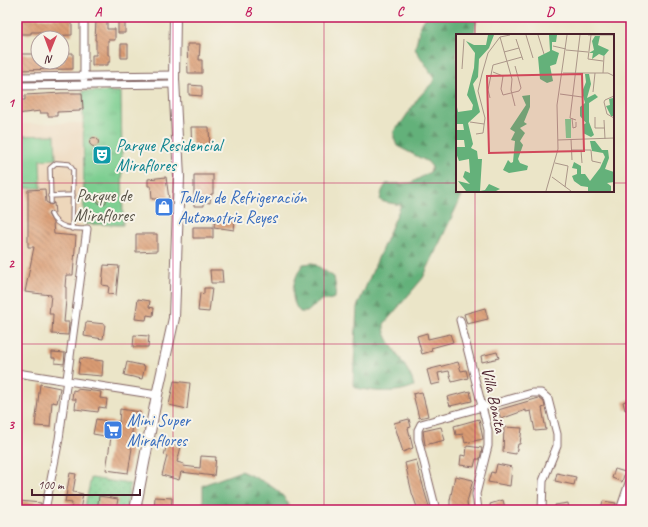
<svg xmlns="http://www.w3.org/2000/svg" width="648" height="527" font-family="Caveat,sans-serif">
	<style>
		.built { fill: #edd7bb }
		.grass { fill: #7bce90; stroke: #62765e }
		.forest { fill: url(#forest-firs); stroke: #576852 }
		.park { fill: url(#park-tufts); stroke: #62765e }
		.garden { fill: url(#garden-dots); stroke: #62765e }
		.building { fill: url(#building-back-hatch) }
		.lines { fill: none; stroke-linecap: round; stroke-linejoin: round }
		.lane-casing { stroke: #826462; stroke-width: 5.5 }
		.street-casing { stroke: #826462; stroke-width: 9 }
		.secondary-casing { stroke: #826462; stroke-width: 12 }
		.lane { stroke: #fff; stroke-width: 3.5 }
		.street { stroke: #fff; stroke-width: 7 }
		.secondary { stroke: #fff; stroke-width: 10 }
		.grid { fill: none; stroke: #c2185b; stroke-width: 1; stroke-opacity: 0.55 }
		.labels { text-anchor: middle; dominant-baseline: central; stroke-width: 4; stroke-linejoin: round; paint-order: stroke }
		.culture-label { font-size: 17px; fill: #0d838f; stroke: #f7f3e8; text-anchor: start }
		.park-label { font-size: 17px; fill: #595449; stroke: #f7f3e8 }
		.shop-label { font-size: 17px; fill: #366cbe; stroke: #f7f3e8; text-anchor: start }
		.street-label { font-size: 17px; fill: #4a1f2b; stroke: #f7f3e8 }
		.inset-road { fill: none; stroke: #ab9689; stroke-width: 1 }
		.view { fill: #d1495b; fill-opacity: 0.15; stroke: #d1495b; stroke-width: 2 }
		.inset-edge { fill: none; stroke: #4a1f2b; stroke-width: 2 }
		.neatline { fill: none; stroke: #c2185b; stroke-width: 1.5 }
		.grid-label { font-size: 13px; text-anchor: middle; font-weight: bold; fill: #c2185b }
	</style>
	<defs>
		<pattern id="forest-firs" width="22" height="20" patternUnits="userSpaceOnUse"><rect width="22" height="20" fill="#64b17a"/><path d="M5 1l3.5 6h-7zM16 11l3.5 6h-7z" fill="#548f64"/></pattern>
		<pattern id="park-tufts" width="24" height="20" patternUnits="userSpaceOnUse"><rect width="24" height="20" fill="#7bce90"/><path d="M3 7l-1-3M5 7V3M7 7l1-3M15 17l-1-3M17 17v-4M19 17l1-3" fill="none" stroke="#6cb07c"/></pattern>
		<pattern id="garden-dots" width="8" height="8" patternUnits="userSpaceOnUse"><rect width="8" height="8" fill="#7bce90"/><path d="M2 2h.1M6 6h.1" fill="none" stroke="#6cb07c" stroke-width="1.8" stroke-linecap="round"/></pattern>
		<pattern id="building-back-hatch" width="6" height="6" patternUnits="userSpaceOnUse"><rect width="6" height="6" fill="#da9c73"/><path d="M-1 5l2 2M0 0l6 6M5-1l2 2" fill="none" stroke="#b37f5f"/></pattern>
	</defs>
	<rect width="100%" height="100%" fill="#f7f3e8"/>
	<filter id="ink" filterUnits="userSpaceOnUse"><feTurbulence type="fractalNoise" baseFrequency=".025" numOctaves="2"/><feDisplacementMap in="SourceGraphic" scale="8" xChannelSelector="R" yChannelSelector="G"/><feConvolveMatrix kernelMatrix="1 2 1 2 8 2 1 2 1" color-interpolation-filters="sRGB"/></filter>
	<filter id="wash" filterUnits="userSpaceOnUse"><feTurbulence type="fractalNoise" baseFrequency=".012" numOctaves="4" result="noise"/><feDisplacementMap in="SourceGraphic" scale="16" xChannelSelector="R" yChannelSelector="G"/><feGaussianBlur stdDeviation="0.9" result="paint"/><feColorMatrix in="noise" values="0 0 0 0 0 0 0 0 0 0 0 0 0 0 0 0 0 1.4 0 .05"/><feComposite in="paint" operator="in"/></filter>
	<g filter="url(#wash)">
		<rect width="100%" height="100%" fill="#ebe5c8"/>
		<path class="built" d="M83,123l-3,117 -6,59 -55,-6 -2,-53v-116z"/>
		<path class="grass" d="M55,135l1,24 -16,1 1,28h-24v-52z"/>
		<path class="forest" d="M426,17h51l-3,18h-17v156h7l-41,87 -39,46c-2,17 26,41 30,62 -17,8 -40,6 -58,2l-3,-5 4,-76 44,-102 -17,-3 -4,-2 2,-9 4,-7 25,-1 19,-11 2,-5 -4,-5 -31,-16 -3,-8v-7l3,-4 5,-5 17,-25 15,-16 -1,-5 -18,-27 5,-23z
			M17,240l2,53 -2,10z
			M313,263l21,14 2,12 -1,9 -7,2h-7l-14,12h-7c-13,-14 -6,-35 3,-48z
			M241,471c17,8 45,18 49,39h-87v-25z"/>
		<path class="park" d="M83,91l38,1 2,133 -39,-1z"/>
		<path class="garden" d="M91,478l39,6 -4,26h-42z"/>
		<g id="blocks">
			<path class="building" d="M118,17h7v16h-7z
				M26,18h46v17l-30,1v-4h-11v2h-14v-15z
				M96,20h11v9h8v11h-7v15h2v7h-2v3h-16v-10h4v-15h-1z
				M121,44h7v14h-7z
				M187,44h13l-1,16h3v13h-14z
				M64,53h9v16l-56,1v-16h21v8h26z
				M189,85l13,1v10l-13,-1z
				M62,93h20l1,16h-3v2l-23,1v4h-9v-3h-8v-2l-23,3v-14h8v-5z
				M191,127h18l1,23h-18z
				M89.5 142a4.5 4.5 0 1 1 9 0a4.5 4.5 0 1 1-9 0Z
				M194,175h19v19h-2l-1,9 -6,-1v4h-10z
				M166,177l3,22h-17l-1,-13h-3v-7z
				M45,189l1,13 5,3 3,-2 1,11 -4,-3 -3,3 5,9 1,11 22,2 -3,39h-7l-1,12h1v13l-2,22h5l-1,13 -16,-1 1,-20h-4l2,-19 -26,-3 9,-45h-6v-57z
				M97.5 200a4.5 4.5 0 1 1 9 0a4.5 4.5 0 1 1-9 0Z
				M215,218l20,3 -1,9 -20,-3z
				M193,227h20v11h-20z
				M136,234h21v17l-21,1z
				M104,265l15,1 -3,29 -8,-1 1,-8 -7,-1z
				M210,270h12l1,13h-12z
				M204,288h8l-3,24 -11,-1 2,-18 4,1z
				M138,299l12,2 -1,6 5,1 -1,8 -6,-1 -1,5 -11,-1z
				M485,308l3,11 -21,5 -3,-10z
				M86,322l19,2 -2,15 -19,-3z
				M427,333l1,6 22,-5 3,8 -22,6 1,3 -10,3 -5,-18z
				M134,335l15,1 -1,11h-15z
				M52,352l13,1 -1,11 -9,-1v-5h-3z
				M497,352l2,6 -17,4 -1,-6z
				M80,358l23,3 -1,15 -24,-2z
				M127,362l18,4 -3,13 -18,-4z
				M458,362l3,9 5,-1 2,8 -16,4 -3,-11 -11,2 2,10 -9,2 -4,-15z
				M174,381l16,2 -3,26 -18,-4z
				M40,384l20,4 -3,15 -5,-1 -2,25 -15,-1z
				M77,389l24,3 -1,6 7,1 -1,9 -7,-1 -1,5 -23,-3 1,-10h-4l1,-9 4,1z
				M470,391l2,10 -22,5 -3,-9z
				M422,392l6,24 -9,2 -6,-24z
				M539,398l5,4 1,5 -3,1 4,22 -11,1 -4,-20 -5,1v-2l-25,9 -3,-9z
				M631,399v10l-6,1 -2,-8z
				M120,409l20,3 -2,11 -4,-1 -5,25 3,1 -4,25 -22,-3 5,-33 -18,-3 3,-15 23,4z
				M409,419l2,8 -3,1 5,20 -10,4 -9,-29z
				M479,419l4,20 -18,4 -2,-9 -7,1 -2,-9z
				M441,427l4,13 -20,5 -2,-14z
				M504,427l18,1 -2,16h-2l-2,10 -13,-2z
				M167,444l14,3 -4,15 7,2 -1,2 17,2 1,-12 15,1 -2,19 -33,-4 -2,8 -17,-5 5,-19 -3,-1z
				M467,446l15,2 -2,11h-4l-2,8 -14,-2 1,-10 5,1z
				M416,460l9,33 5,17h-12l-6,-17 -7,-30z
				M497,464l15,3 -2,19 -22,-4 3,-10 4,1z
				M615,469l10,3 -3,10 -10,-4z
				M70,473l6,1 -3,18 10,2 -3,16h-9l1,-7 -7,-1z
				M557,473l19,4 -2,8 -19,-4z
				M455,476l18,4 -6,22 1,7 -18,1v-10z
				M99,496l19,3 -2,11h-19z
				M155,497l17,1 -1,12h-17z
				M503,500l2,8 -14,2 -1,-6z
				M19,501l22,2 -1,7h-22z
				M603,501l13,2 -2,7 -13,-2z
				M568,503l1,7h-13l-1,-5z"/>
		</g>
	</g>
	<g filter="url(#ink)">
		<use href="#blocks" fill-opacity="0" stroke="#826462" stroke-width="1"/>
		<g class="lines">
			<g class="lane-casing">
				<path id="lane" d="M50,196l23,-1
					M51,202l-1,-34 6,-5 13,1 4,6 -1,59
					M51,214c6,15 23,15 36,15"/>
			</g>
			<g class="street-casing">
				<path id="street" d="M84,17v62
					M17,77l157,-2
					M17,86l157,-2
					M460,320l28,110v16l-12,48 2,16
					M17,373l140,22
					M45,510l14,-71 28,-210
					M436,510l-18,-71v-9l3,-6 111,-31h9l7,6 9,35v12l-14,35 -1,29
					M620,510l11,-33"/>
			</g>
			<g class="secondary-casing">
				<path id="secondary" d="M135,510l22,-115 17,-77 5,-141 -5,-98 1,-62"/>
			</g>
			<use href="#lane" class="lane"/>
			<use href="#street" class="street"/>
			<use href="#secondary" class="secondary"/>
		</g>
	</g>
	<path class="grid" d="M173,17v493M324,17v493M475,17v18M17,183h440M613,183h18M475,191v319M17,344h614"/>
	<defs>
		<g id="theatre-square" transform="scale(1)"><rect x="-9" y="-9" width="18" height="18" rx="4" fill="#0f9aa8" stroke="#f7f3e8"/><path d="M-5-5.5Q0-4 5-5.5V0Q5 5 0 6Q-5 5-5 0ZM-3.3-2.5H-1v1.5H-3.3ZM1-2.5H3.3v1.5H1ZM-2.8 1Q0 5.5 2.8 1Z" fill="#fff"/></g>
		<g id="shop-square" transform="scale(1)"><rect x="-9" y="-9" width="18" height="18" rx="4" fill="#3f7fe0" stroke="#f7f3e8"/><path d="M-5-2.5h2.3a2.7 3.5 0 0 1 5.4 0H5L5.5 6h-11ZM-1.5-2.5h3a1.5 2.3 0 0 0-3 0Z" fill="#fff"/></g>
		<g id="supermarket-square" transform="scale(1)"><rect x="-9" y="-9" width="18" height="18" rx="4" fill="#3f7fe0" stroke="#f7f3e8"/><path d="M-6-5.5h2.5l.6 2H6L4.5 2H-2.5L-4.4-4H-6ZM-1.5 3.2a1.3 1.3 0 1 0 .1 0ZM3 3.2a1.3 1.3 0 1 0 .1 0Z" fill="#fff"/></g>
	</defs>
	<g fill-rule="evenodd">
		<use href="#theatre-square" x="102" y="155"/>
		<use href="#shop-square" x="164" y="207"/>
		<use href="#supermarket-square" x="113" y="430"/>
	</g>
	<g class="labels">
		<g class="culture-label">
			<text x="116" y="145">Parque Residencial<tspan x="116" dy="20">Miraflores</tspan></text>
		</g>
		<g class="park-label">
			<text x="104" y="195">Parque de<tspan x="104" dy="20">Miraflores</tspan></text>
		</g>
		<g class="shop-label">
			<text x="178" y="197">Taller de Refrigeración<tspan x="178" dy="20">Automotriz Reyes</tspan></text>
			<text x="127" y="420">Mini Super<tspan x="127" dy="20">Miraflores</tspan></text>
		</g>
		<g class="street-label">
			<text transform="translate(494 400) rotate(78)">Villa Bonita</text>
		</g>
	</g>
	<g transform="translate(456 34)">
		<rect width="158" height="158" fill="#ebe5c8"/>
		<path d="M32,1h6l-5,13 -10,11 -1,18 -5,7 7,28 -12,11 5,21 -2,4 6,3 1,8h4l-2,32 5,-1 4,-6 11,5 -4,2h-30l-8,-10 12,3 -7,-7 2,-6 5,2 -1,-14 -10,2 -3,-8v-6h9l-1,-7h-8v-10h8l-1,-6h-7v-22l2,10 14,-2 1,-5 -6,-10 7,-27 1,-15 -9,-12 8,4h12zM93,1h8l-1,7h-4v8l7,3 -3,11 -6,2 3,15 -6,2 -7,-4 -2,-22 12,-6zM139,2h5l-2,9 11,5 -5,6 -5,-2 -7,5 1,-6h-4l5,-3 -2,-9zM129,40h4l2,10 -4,14 8,-4 3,3 -9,6v19l5,13 -3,2 -8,-4v-8l3,-2 -6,-7v-9l5,-4 -3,-11 4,-10zM74,61v12l-6,15 3,2 -7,4 5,5 -5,8 3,4 -5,14 2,4 8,3 -1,4 -18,3 -6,-3 5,-10 3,3 2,-1 2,-21 -4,-1 4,-8 -5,-3 16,-24 -4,-9zM157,64l1,18h-3l-5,-10 4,-1 -1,-6zM134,107h5l7,9h6l1,8 -4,11 9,3v10l-7,1 4,3v5h-23v-4l-7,-1 -7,-5 -2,-5 5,-2v-5l-5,-1 2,-6 7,4v8h4l5,7 10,-13 5,-11 -2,-4 -11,-2z" fill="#64b17a"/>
		<path d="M109,85h6v19h-5z" fill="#7bce90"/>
		<path class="inset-road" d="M54,1l-10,2 12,42 -1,11 4,16M70,1l7,23M82,1l6,19M132,1h26M135,1l-3,24 15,2M60,5l7,21M97,12l13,3M110,16l22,2M48,18l15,-4M6,35l2,-30M37,38l10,4 -2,13 2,6 16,-4 2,-3 -6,-22M107,39h45l6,3M147,39l1,-17M137,58l2,-19M104,60l22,3M158,62l-9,4 -1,2 3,12 7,4M34,64l-2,-8 5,-25 29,-8M139,83v11h10M116,84l1,10 3,-1v-5M120,86l-6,-2 10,-83M148,86l1,19M14,88l14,2M20,100l7,-1 2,-15 -7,-27 4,-17 6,-21 12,-16M115,105l1,21M102,106l56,-2M115,116h20l1,11 9,2M125,116l1,13M99,129l13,3 -3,21M96,143l19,14M90,157l12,-42 -1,-44 10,-70"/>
		<path class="view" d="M126,40l2,77 -95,2 -2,-77z"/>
		<rect width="158" height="158" class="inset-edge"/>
	</g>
	<rect width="648" height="527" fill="none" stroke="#f7f3e8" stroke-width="44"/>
	<g transform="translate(50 50) rotate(181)"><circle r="19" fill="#f7f3e8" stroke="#b29e9c"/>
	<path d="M0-3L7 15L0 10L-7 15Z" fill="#d1495b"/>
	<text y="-6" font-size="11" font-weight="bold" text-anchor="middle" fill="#4a1f2b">N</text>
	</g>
	<path d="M32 489v6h108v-6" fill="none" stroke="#4a1f2b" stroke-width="2"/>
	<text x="38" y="489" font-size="12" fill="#4a1f2b" stroke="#f7f3e8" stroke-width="3" paint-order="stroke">100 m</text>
	<rect x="22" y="22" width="604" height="483" class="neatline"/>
	<g class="grid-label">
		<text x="98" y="16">A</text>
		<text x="248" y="16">B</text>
		<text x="400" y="16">C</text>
		<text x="550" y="16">D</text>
		<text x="11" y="107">1</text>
		<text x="11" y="268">2</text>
		<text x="11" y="429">3</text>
	</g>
</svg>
